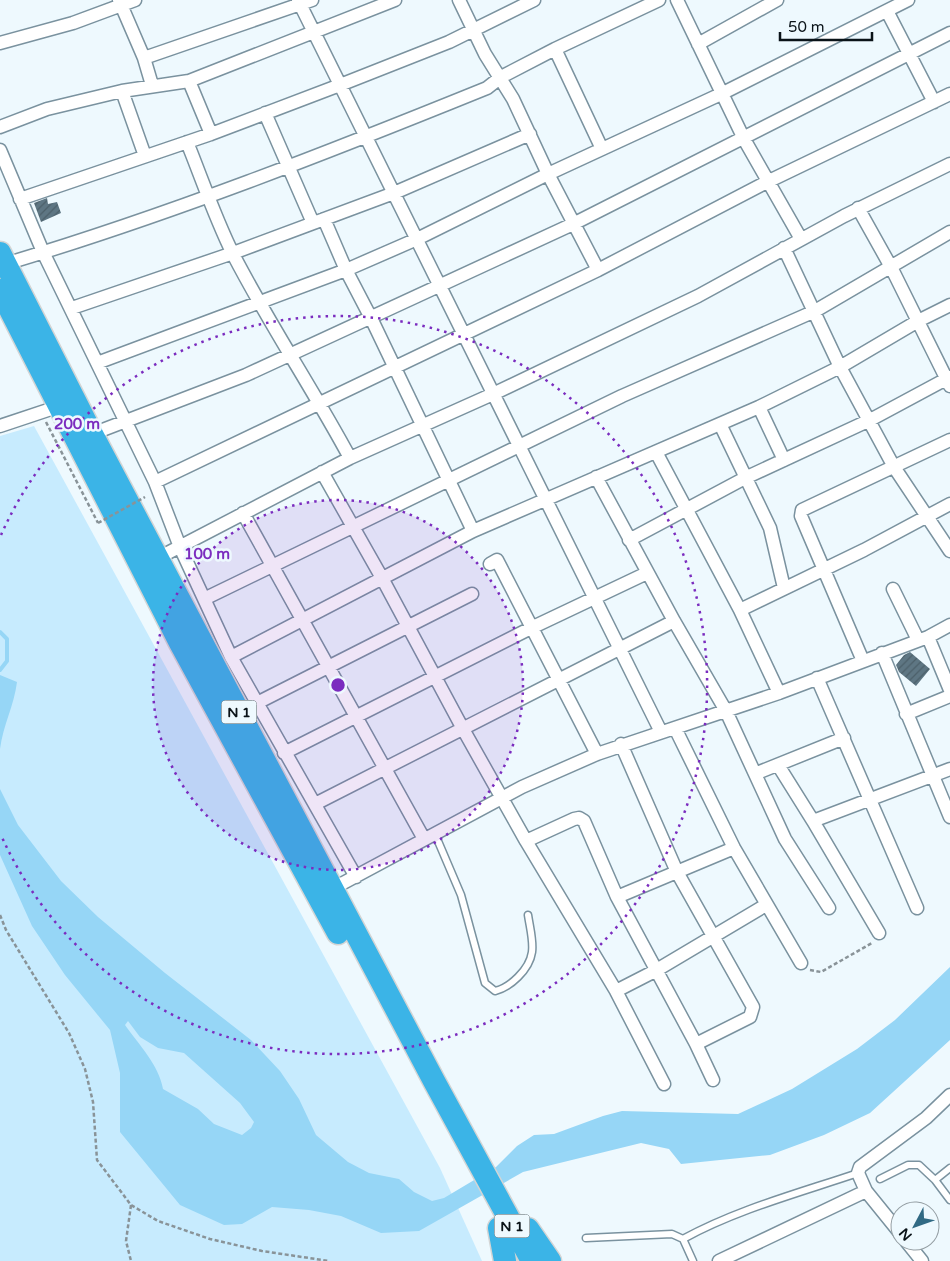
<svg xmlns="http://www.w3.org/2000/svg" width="950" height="1261" font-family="'Varela Round',sans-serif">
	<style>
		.grass { fill: #c7ebfe }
		.water { fill: #96d6f6; fill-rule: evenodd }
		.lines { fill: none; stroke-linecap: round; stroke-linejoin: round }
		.stream { stroke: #96d6f6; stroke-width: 4 }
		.building { fill: url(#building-hatch) }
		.lane-casing { stroke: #7a929f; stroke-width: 9 }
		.street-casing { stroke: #7a929f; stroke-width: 15 }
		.highway-casing { stroke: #d3d5d5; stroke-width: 25 }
		.path { stroke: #899398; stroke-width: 2.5; stroke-dasharray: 4 2.5; stroke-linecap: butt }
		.lane { stroke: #fff; stroke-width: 6 }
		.street { stroke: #fff; stroke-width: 12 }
		.highway { stroke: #3bb4e7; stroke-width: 22 }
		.path-bridge { stroke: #899398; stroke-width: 2.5; stroke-dasharray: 4 2.5; stroke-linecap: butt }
		.ring { fill: none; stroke: #7b2cbf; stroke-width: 2.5; stroke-dasharray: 2.5 5 }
		.labels { text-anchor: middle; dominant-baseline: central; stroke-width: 5; stroke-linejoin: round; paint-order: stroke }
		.shield { fill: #eef9fe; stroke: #4e585d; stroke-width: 1 }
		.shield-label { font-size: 14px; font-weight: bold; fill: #0a1318 }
		.centre { fill: #7b2cbf; stroke: #eef9fe; stroke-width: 2.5 }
		.ring-label { font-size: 15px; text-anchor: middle; font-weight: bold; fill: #7b2cbf; stroke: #eef9fe; stroke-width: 5; stroke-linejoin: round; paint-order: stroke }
	</style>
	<defs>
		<pattern id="building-hatch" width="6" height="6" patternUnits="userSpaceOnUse" patternTransform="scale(1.25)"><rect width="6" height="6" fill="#5e7683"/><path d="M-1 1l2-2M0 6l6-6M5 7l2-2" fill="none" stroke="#4c606a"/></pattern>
	</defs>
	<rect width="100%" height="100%" fill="#eef9fe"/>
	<path class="grass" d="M34,426l406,742 42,93h-482v-825z"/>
	<path class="water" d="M0,675l17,7c-3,24 -14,43 -17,67z
		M0,789l18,36 43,56 37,36 67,56 86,67 29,31 19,28 17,36 32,27 21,11 30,6 15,13 18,9 12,-3 52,-31 21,-21 17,-11 20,-1 49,-18 19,-5 116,3 54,-25 65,-40 38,-29 55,-53v73l-80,73 -46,22 -54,20 -89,9 -12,-15 -28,-6 -118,29 -104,59 -38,2 -40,-17 -32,-6 -37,-3 -30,17 -18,1 -44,-20 -60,-73v-59l-10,-43 -45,-55 -33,-49 -32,-71zM128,1021l12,16 18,11 26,5 56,50 14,19 -3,6 -9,7 -28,-11 -16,-15 -35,-20c-4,-24 -24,-44 -38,-64z"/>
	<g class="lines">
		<path class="stream" d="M0,632l7,7v22l-7,9"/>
	</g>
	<path class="building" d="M47,198l1,6 9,-2 4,11 -20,9 -7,-19z
		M910,652l20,17 -14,17 -17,-14 -3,-7 8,-10z"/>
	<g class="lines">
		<g class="lane-casing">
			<path id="lane" d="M435,834l26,61 24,88 10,8c9,-2 17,-8 23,-14 21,-21 14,-36 10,-62
				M880,1179l28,-14h11l16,15 15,20
				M935,1180l15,-12
				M586,1238l86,-4 11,5 10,22
				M683,1239c55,-30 116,-46 175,-66"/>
		</g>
		<g class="street-casing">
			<path id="street" d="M119,0l25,58 8,27
				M298,0l363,732
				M459,0l26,54 28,45 35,75 50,96
				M677,0l67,139 57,100
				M887,11l47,91
				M0,43l73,-20 62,-23
				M698,44l79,-44
				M555,49l47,100
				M144,58l168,-58
				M189,81l22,53
				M122,91l23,65
				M265,113l48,110
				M0,127l47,-18 75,-18 67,-10 206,-81
				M187,142c15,37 28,76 46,112 36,70 80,135 117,204
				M0,150l43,102 112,230 25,65 51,110 125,220
				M20,199l191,-65 129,-49 109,-43 85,-42
				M858,208l33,59 59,119
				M324,219l22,51 25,48 102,213
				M784,248l56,119 54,100 56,84
				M5,264c164,-49 324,-112 482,-176l14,-11 54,-28 104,-49
				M72,308l161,-55 161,-60 136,-59
				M97,363l249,-93 71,-31 131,-65 173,-80 187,-94
				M759,407l25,53
				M720,424l50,104 14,60
				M0,426l60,-20
				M92,434l154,-59 327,-151 377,-191
				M656,452l84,158 39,83
				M322,472l60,106 81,151 63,112 90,150 48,93
				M596,477l78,144 52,90 59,128 44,69
				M155,482l443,-212 169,-88 183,-88
				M243,513l181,326
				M629,540l116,-62 125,-58 80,-43
				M158,558l192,-100 143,-64 205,-98 146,-80 106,-52
				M490,564l7,-4 100,194
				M893,589l25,51
				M204,599l418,-203 193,-85 135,-79
				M740,610l124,-60 86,-46
				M928,637l22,53
				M882,653l68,164
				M231,657l242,-126 286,-124 81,-40 78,-46 32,-16
				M863,661l-62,-145 1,-6 148,-70
				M817,678l100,230
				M257,703l215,-109
				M906,714l44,-18
				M675,728l59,120 67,115
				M621,744l56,128 76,135 -3,10 -54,27
				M284,753l247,-125 116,-55
				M778,765l35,56 66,112
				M757,773l87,-35
				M315,804l359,-183
				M813,821l137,-52
				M526,841l48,-22 5,-1 5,3 33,76 79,147 17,36
				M332,889l190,-102 75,-33 182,-61 149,-56 22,-12
				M617,897l117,-49
				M616,991l39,-20 111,-66
				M900,1233l-34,-42 -8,-18 2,-6 66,-49 24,-23
				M906,1241l16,20
				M719,1261l147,-70"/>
		</g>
		<g class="highway-casing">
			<path id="highway" d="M0,253l92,181 342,647 98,180
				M0,290l180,353 158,290
				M499,1228l6,33
				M528,1229l22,32"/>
		</g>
		<path class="path" d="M46,422l52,101
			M0,915l6,15 63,103 16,36 8,33 4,58 34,45 27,16 52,18 52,12 67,10
			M810,970l11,2 51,-29
			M131,1205l-5,36 5,20"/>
		<use href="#lane" class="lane"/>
		<use href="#street" class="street"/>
		<use href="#highway" class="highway"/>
		<path class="path-bridge" d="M98,523l47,-26"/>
	</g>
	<circle cx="338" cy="685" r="185" fill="#7b2cbf" fill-opacity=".12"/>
	<g class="ring">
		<circle cx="338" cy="685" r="185"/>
		<path d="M1 535A369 369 0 1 1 1 835"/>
	</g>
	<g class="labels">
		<g class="shield">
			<rect x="221.5" y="700.5" width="35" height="23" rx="4"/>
			<rect x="494.5" y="1214.5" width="35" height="23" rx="4"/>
		</g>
		<g class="shield-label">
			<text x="239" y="712">N 1</text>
			<text x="512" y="1226">N 1</text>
		</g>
	</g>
	<circle cx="338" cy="685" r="8" class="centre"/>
	<g class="ring-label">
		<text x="77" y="429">200 m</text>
		<text x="207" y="559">100 m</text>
	</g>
	<g transform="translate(915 1226) rotate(229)"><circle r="24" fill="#eef9fe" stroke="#939da2"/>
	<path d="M0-4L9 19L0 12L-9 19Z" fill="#316a84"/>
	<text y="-8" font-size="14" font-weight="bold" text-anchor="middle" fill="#0a1318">N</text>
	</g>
	<path d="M780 32v8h92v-8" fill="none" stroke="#0a1318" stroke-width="2.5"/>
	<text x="788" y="32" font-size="15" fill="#0a1318" stroke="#eef9fe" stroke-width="4" paint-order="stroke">50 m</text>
</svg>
